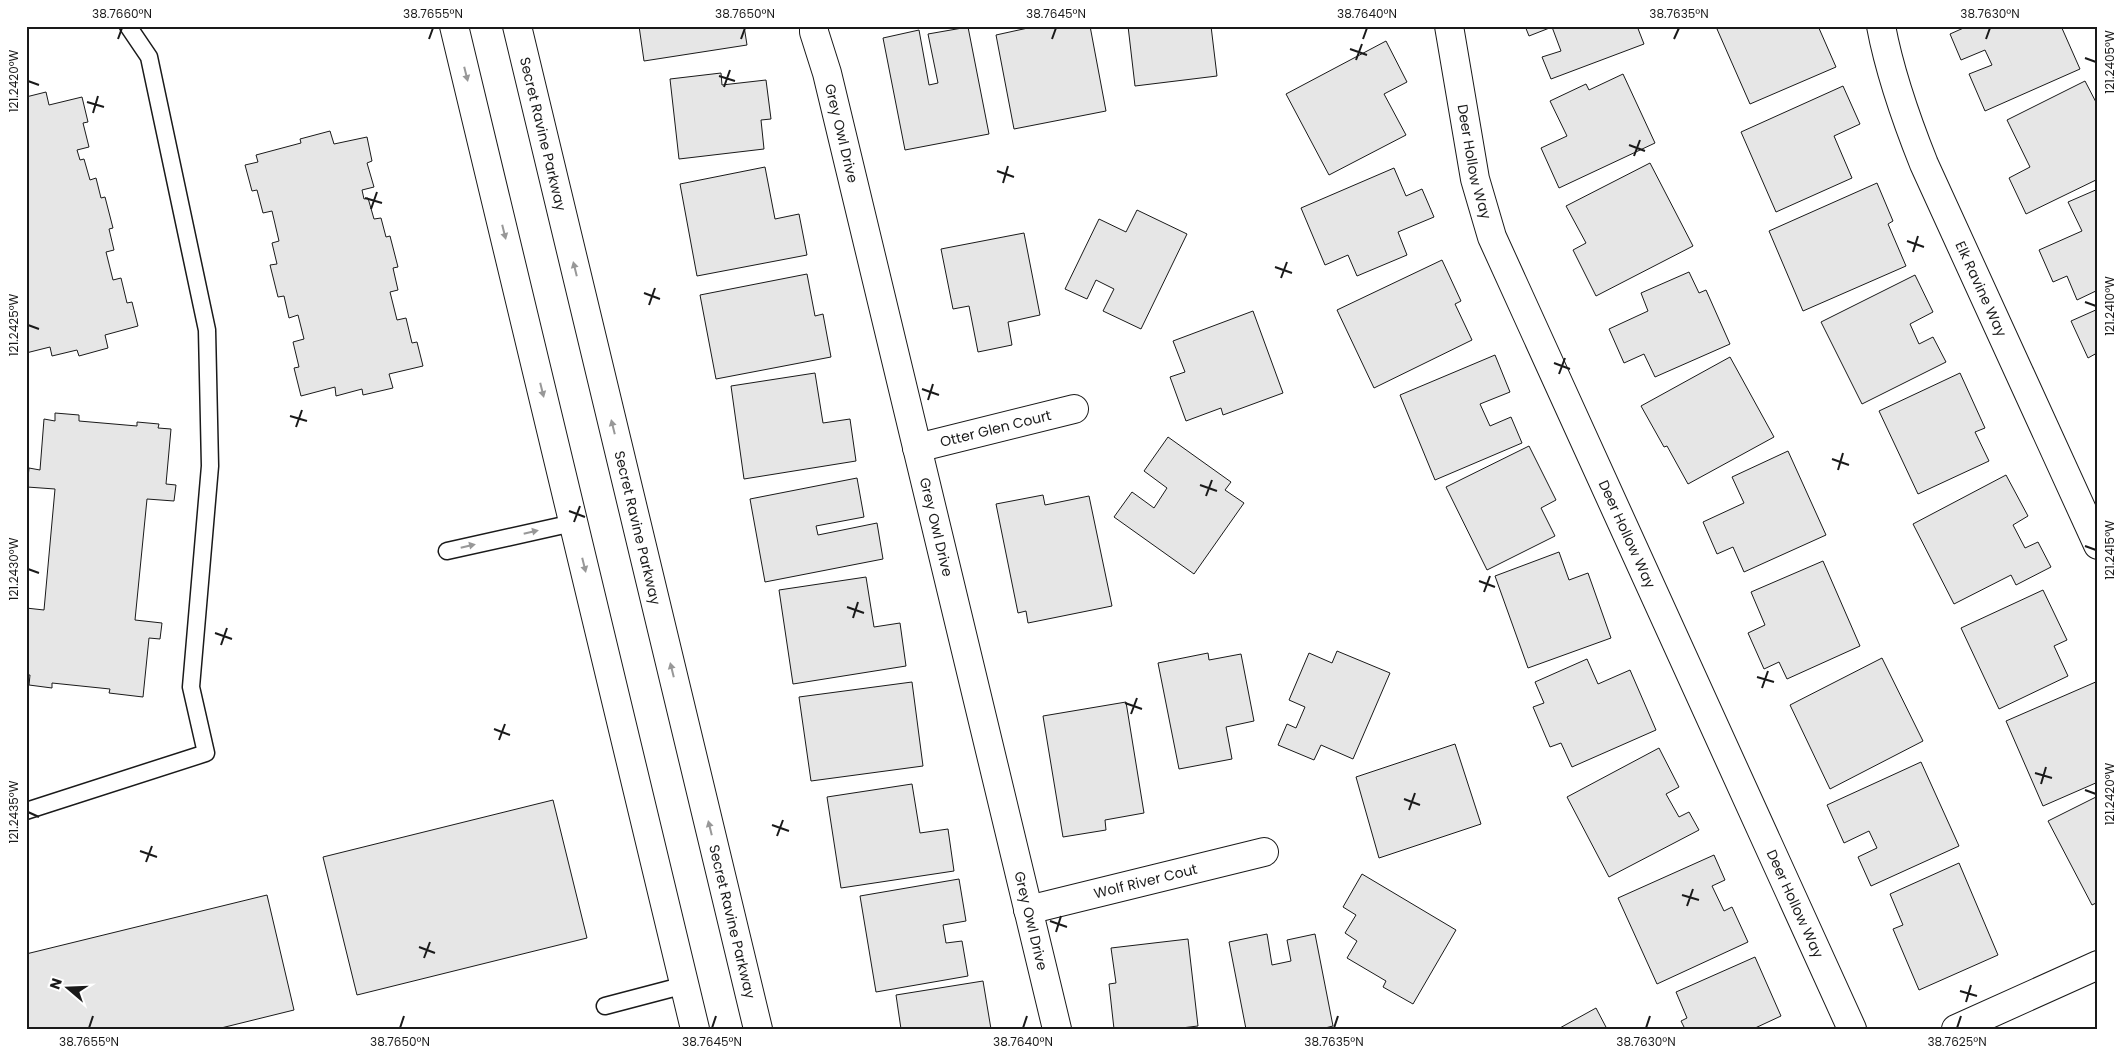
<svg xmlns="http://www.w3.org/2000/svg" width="2124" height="1055" font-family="Poppins,sans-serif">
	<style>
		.building { fill: #e6e6e6; stroke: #1a1a1a }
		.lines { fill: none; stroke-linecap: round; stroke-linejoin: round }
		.lane-casing { stroke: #1a1a1a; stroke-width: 19 }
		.street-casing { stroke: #1a1a1a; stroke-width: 30 }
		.secondary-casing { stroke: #1a1a1a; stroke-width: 30 }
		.lane { stroke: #fff; stroke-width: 16 }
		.street { stroke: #fff; stroke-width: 28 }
		.secondary { stroke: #fff; stroke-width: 28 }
		.oneway { fill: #989898 }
		.ticks { fill: none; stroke: #1a1a1a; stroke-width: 2 }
		.labels { text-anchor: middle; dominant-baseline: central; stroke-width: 4; stroke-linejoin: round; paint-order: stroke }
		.street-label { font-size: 14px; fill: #1a1a1a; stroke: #fff }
		.neatline { fill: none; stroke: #1a1a1a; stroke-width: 2 }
		.ticks-label { font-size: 12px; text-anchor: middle; fill: #1a1a1a }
	</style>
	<rect width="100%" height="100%" fill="#fff"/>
	<path class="building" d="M639,26h105l3,19 -103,16z
		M1037,26h53l16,85 -92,18 -18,-94z
		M1128,26h83l6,50 -82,10z
		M1525,26h112l7,18 -93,35 -9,-22 19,-6 -9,-24 -23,9z
		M1724,26h94l18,41 -86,37 -33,-75z
		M1968,26h93l19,43 -95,42 -16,-37 23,-9 -7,-15 -24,10 -11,-26z
		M968,27l21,107 -84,16 -22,-112 36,-8 10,55 9,-2 -10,-49z
		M1386,41l21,41 -23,12 22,41 -77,40 -43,-81z
		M721,73l1,12 44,-5 5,39 -10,1 3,29 -85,10 -9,-80z
		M1623,74l32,69 -96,45 -18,-40 26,-12 -17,-35 36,-17 3,6z
		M2085,81l13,25v73l-72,35 -17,-36 21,-11 -23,-47z
		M1843,86l17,38 -26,12 18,42 -76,34 -35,-80z
		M46,92l3,13 33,-8 6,25 -5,1 6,24 -12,3 3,10 4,-1 6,21 6,-2 5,20 4,-1 8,31 -4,1 5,21 -8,2 7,28 8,-2 6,25 5,-1 6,24 -33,9 3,13 -29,8 -2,-6 -25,6 -2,-9 -24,6v-256z
		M330,131l4,13 33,-7 5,24 -5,2 7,24 -12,3 2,9 4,-1 6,21 7,-1 5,19 4,-1 8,31 -5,1 5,22 -8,2 7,28 9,-2 6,25 5,-1 6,24 -34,8 4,14 -30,7 -1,-6 -26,7 -1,-9 -34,9 -7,-28 5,-1 -6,-25 11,-3 -6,-24 -9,3 -5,-22 -6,1 -8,-32 7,-1 -5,-21 7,-2 -7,-30 -9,2 -6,-23 -5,1 -7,-26 13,-3 -2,-7 45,-12 -1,-4z
		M1650,163l43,83 -97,50 -23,-46 13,-7 -20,-37z
		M765,167l10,52 24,-5 8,41 -110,21 -17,-92z
		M1394,168l12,28 16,-7 12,28 -36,15 9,23 -50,21 -9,-21 -23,10 -24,-57z
		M1877,183l16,38 -5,3 18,42 -103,45 -34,-80z
		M2098,189v101l-21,10 -10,-24 -14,6 -14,-32 43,-19 -14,-29z
		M1137,210l50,24 -46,95 -38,-18 11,-22 -18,-9 -9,19 -22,-10 34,-70 27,13z
		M1024,233l16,82 -32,7 4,23 -34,7 -9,-46 -16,3 -12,-60z
		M1442,260l19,41 -6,3 17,36 -98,48 -37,-78z
		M1689,272l10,21 7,-3 24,54 -75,33 -11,-23 -20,9 -15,-34 39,-18 -7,-18z
		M807,274l8,42 8,-2 8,43 -115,22 -16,-84z
		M1915,275l18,37 -23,12 9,20 14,-7 13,25 -84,42 -41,-82z
		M2098,309v46l-1,-2 -9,5 -17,-37z
		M1253,311l30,82 -60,22 -2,-7 -35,13 -16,-44 15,-5 -12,-31z
		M1495,355l15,37 -30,12 10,22 21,-9 11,26 -87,37 -35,-85z
		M1730,357l44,80 -86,47 -21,-38 -3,1 -23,-41z
		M815,373l8,50 27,-4 6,42 -112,18 -13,-93z
		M1960,373l25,55 -10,4 14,29 -71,33 -39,-83z
		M55,413l24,2v6l58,5v-4l22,2 -1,4 13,1 -5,55 10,1 -2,16 -27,-2 -12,121 27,3 -2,16 -11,-1 -6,59 -34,-4 1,-4 -58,-6v5l-23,-3 1,-10h-4v-67l18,2 11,-121 -28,-2 2,-19 11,2 4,-51 11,2z
		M1168,437l63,45 -6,8 19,13 -50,71 -80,-57 18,-25 22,16 13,-20 -23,-17z
		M1529,446l27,54 -15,8 14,28 -68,34 -41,-83z
		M1788,451l38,84 -82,37 -11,-25 -16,7 -14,-32 41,-19 -12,-26z
		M2006,475l22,41 -15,9 12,23 13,-6 13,25 -35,18 -5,-10 -57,29 -41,-80z
		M857,478l7,39 -48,9 2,9 59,-12 6,36 -118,23 -15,-83z
		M1043,495l2,10 44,-9 23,110 -84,17 -2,-12 -8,2 -22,-109z
		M1559,552l10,28 19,-7 23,65 -83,30 -33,-92z
		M1823,561l37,85 -73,33 -8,-17 -15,7 -16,-36 17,-8 -14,-33z
		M866,577l8,50 26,-4 6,43 -113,18 -14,-94z
		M2043,590l24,50 -13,6 14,30 -69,33 -38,-81z
		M1337,651l53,22 -37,86 -32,-14 -7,15 -36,-15 9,-21 9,4 9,-21 -16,-7 20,-47 23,10z
		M1208,653l1,7 32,-6 13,67 -28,6 6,32 -53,10 -21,-106z
		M1882,658l41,83 -93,48 -40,-84z
		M1587,659l11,25 32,-14 26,60 -84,37 -11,-24 -11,4 -17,-40 11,-4 -9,-21z
		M2098,681v101l-55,24 -37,-85z
		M912,682l11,84 -112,15 -12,-84z
		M1126,702l18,111 -39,7 1,10 -43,7 -20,-121z
		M1455,744l26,80 -102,34 -23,-81z
		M1659,748l20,39 -13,7 13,23 10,-5 10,18 -90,47 -42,-80z
		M1921,762l38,84 -88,40 -13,-29 19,-9 -8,-17 -25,12 -17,-38z
		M912,784l8,49 28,-4 6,42 -113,17 -14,-91z
		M2098,796v106l-6,3 -44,-84z
		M553,800l34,138 -230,57 -34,-138z
		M1714,855l11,25 -13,6 12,25 8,-4 16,35 -91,42 -39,-86z
		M1959,863l39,92 -79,35 -26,-61 10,-4 -13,-31z
		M1362,874l94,56 -43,74 -30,-17 3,-6 -39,-23 10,-17 -12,-8 11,-18 -13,-8z
		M959,879l7,42 -23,4 3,18 16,-2 6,35 -92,16 -16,-96z
		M267,895l27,115 -77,19h-191v-75z
		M1267,934l5,31 19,-4 -4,-21 28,-6 18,92 -12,3h-75l-17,-87z
		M1188,939l10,87 -25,3h-59l-5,-45 7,-1 -5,-35z
		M1755,957l26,59 -28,13h-68l-4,-8 6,-3 -11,-26z
		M983,981l8,48h-90l-5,-34z
		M1596,1008l11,21h-49z"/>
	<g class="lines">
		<g class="lane-casing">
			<path id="lane" d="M447,551l126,-28
				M26,811l180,-58 -15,-66 19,-221 -3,-136 -58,-273 -21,-31
				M605,1006l80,-21"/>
		</g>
		<g class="street-casing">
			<g id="street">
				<path id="s1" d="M814,26v6l13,41 230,956"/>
				<path id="s2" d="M1449,26l26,153 17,58 360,792"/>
				<path id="s3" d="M1881,26c9,48 25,93 43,138l174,381"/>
				<path id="s4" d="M917,448l157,-39"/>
				<path id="s5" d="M1028,910l236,-58"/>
				<path d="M1956,1029l142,-64"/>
			</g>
		</g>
		<g class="secondary-casing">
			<g id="secondary">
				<path d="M454,26l241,1003"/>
				<path id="s6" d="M517,26l241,1003"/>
			</g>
		</g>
		<use href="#lane" class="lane"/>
		<use href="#street" class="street"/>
		<use href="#secondary" class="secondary"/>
	</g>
	<defs><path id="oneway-solid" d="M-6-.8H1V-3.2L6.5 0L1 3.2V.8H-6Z" transform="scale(1.25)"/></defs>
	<g class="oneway">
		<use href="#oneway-solid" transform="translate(466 74) rotate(76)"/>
		<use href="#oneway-solid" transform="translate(504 232) rotate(76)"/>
		<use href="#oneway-solid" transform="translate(575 269) rotate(-104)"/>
		<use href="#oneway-solid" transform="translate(542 390) rotate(76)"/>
		<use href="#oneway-solid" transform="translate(613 427) rotate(-104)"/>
		<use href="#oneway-solid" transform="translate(531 532) rotate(-13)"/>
		<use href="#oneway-solid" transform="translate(468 546) rotate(-13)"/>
		<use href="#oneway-solid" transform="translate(584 565) rotate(76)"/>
		<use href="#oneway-solid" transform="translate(672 670) rotate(-104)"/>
		<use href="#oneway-solid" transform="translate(710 828) rotate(-104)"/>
	</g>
	<path class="ticks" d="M118,39l4,-11M429,39l4,-11M741,39l4,-11M1052,39l4,-11M1363,39l4,-11M1674,39l5,-11M1986,39l4,-11M1350,49l17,6M2085,58l11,4M1356,60l6,-16M719,76l16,5M28,81l11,4M724,87l6,-17M87,102l17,5M93,113l5,-17M1629,145l16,6M1634,156l6,-16M997,171l17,6M1003,183l5,-17M365,198l17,5M371,209l6,-17M1907,241l17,6M1913,252l5,-16M1275,267l17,6M1281,278l6,-16M644,293l16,6M2085,302l11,4M649,305l6,-17M28,325l11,4M1554,363l16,6M1559,374l6,-16M922,389l17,6M928,400l5,-16M290,416l17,5M296,427l6,-17M1832,459l17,6M1838,470l5,-17M1200,485l17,6M1206,496l6,-16M569,511l16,6M574,522l6,-16M2085,546l11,4M28,569l11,4M1479,581l16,6M1484,592l6,-16M847,607l17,6M853,618l5,-16M215,633l17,6M221,645l6,-17M1757,677l17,5M1762,688l6,-17M1125,703l17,6M1131,714l6,-16M494,729l16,6M499,740l6,-16M2035,773l17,5M2041,784l5,-17M2085,790l11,4M1404,799l16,6M1409,810l6,-17M28,812l11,5M772,825l17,6M777,836l6,-16M140,851l17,6M146,862l6,-16M1682,895l17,5M1687,906l6,-17M1050,921l17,6M1056,932l5,-16M419,947l16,6M424,958l6,-16M1960,991l17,5M1966,1002l5,-17M89,1028l4,-12M400,1028l4,-12M712,1028l4,-12M1023,1028l4,-12M1334,1028l4,-12M1646,1028l4,-12M1957,1028l4,-12"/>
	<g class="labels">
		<g class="street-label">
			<text stroke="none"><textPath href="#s1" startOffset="111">Grey Owl Drive</textPath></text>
			<text stroke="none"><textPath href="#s6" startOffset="111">Secret Ravine Parkway</textPath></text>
			<text stroke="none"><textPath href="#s2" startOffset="138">Deer Hollow Way</textPath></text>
			<text stroke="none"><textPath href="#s3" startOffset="282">Elk Ravine Way</textPath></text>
			<text stroke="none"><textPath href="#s4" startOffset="81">Otter Glen Court</textPath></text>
			<text stroke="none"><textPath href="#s1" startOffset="516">Grey Owl Drive</textPath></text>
			<text stroke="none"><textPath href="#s6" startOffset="516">Secret Ravine Parkway</textPath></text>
			<text stroke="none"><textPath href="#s2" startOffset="542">Deer Hollow Way</textPath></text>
			<text stroke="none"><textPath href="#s5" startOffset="121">Wolf River Cout</textPath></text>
			<text stroke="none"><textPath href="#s2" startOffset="948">Deer Hollow Way</textPath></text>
			<text stroke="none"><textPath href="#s6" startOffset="921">Secret Ravine Parkway</textPath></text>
			<text stroke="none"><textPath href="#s1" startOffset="921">Grey Owl Drive</textPath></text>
		</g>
	</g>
	<rect width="2124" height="1055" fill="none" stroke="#ffffff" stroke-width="55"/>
	<g transform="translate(68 988) rotate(289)" stroke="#ffffff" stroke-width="4" paint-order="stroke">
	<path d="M0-4L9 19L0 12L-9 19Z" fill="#1a1a1a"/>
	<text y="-8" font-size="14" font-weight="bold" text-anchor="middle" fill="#1a1a1a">N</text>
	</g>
	<rect x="28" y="28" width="2068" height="1000" class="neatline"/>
	<g class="ticks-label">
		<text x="122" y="18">38.7660°N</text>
		<text x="433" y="18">38.7655°N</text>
		<text x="745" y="18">38.7650°N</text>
		<text x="1056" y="18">38.7645°N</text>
		<text x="1367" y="18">38.7640°N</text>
		<text x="1679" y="18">38.7635°N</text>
		<text x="1990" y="18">38.7630°N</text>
		<text transform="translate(2110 62) rotate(-90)" y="4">121.2405°W</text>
		<text transform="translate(14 81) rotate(-90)" y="4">121.2420°W</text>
		<text transform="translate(2110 306) rotate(-90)" y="4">121.2410°W</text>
		<text transform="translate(14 325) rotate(-90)" y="4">121.2425°W</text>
		<text transform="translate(2110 550) rotate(-90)" y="4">121.2415°W</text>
		<text transform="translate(14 569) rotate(-90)" y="4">121.2430°W</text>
		<text transform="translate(2110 794) rotate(-90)" y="4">121.2420°W</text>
		<text transform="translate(14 812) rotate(-90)" y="4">121.2435°W</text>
		<text x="89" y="1046">38.7655°N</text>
		<text x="400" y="1046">38.7650°N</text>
		<text x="712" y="1046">38.7645°N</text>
		<text x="1023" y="1046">38.7640°N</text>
		<text x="1334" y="1046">38.7635°N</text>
		<text x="1646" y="1046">38.7630°N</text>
		<text x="1957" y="1046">38.7625°N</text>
	</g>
</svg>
